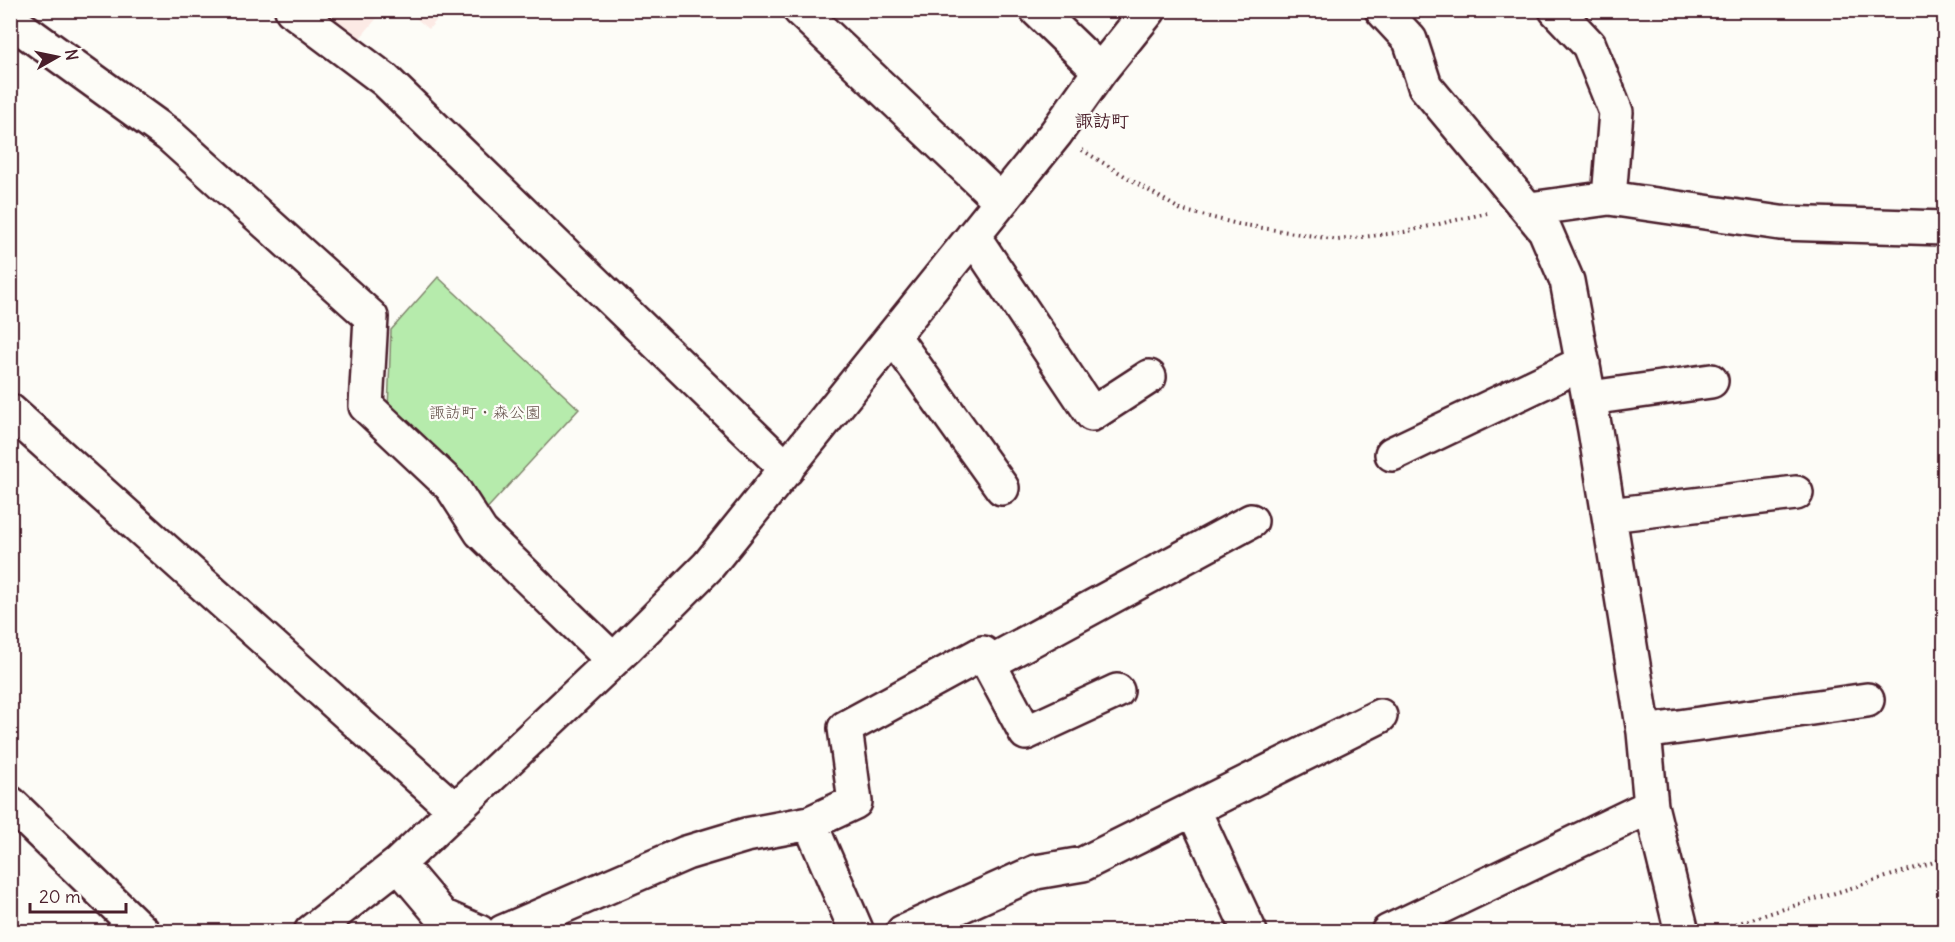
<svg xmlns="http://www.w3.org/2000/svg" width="1955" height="942" font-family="Delius,'Klee One',sans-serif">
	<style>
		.built { fill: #fceae5 }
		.green { fill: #b6ebac; stroke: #80856c; stroke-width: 1.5 }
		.building { fill: #fbbfba; stroke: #4a1f2b; stroke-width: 1.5 }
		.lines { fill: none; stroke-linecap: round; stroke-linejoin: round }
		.minor-casing { stroke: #4a1f2b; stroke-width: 38 }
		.path { stroke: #4a1f2b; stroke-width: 4; stroke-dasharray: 1.5 4.5; stroke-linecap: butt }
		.minor { stroke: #fdfcf7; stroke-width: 33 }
		.labels { text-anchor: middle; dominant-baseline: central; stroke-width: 4.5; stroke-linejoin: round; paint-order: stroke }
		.park-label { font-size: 16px; fill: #65524b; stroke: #fdfcf7 }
		.neighbourhood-label { font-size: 18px; font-weight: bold; fill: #4a1f2b; stroke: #fdfcf7 }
	</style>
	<rect width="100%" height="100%" fill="#fdfcf7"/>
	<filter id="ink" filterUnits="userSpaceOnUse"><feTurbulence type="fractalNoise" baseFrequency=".0167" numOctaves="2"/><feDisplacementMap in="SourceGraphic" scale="12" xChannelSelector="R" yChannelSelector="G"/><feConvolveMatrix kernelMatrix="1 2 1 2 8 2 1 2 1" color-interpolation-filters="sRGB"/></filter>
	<g filter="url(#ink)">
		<path class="built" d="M311,11h72l-29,34z
			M407,11h37l-15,18z"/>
		<path class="green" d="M438,277l141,132 -96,104 -95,-103 3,-80z"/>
		<path class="building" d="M376,925l45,4v3h-46z"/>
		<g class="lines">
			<g class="minor-casing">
				<path id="minor" d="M292,10l93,70 402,389
					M800,10l201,191
					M1037,10l63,61
					M1382,10l28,30 15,46 120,144 22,51 28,149 49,302 7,74 31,126
					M1556,10l33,35 27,67 -7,86
					M10,20l159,115 202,182 -5,89 86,81 29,45 132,128
					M1530,209l79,-11 171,25 164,5
					M973,236l119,178 57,-37
					M893,336l109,152
					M1590,398l121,-17
					M10,411l445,399
					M1392,454l191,-91
					M1609,515l187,-22
					M989,663l262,-142
					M1644,732l223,-32
					M10,803l133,129
					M1193,809l57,123
					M810,823l47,109
					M398,864l44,52 37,16
					M311,932l87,-68 228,-216 82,-82 348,-433 44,-62 49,-61
					M503,932l183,-79 60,-18 64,-12 45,-21 -10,-74 138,-75 43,80 91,-42
					M903,932l133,-60 47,-8 297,-148
					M1388,932l263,-126"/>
			</g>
			<path class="path" d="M1082,150l99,60 57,14 100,16 66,-8 83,-19
				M1713,931l231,-72"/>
			<use href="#minor" class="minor"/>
		</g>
	</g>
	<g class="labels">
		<g class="park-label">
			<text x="485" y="412">諏訪町・森公園</text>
		</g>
		<g class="neighbourhood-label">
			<text x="1102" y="120">諏訪町</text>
		</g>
	</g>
	<rect width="1955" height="942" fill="none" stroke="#fdfcf7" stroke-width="36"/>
	<rect x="18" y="18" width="1919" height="906" fill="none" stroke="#4a1f2b" stroke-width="2" filter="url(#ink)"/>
	<g transform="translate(57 57) rotate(81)" stroke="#fdfcf7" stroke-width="4.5" paint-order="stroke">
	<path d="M0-4.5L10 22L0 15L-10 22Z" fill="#4a1f2b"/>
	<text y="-9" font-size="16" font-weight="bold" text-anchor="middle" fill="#4a1f2b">N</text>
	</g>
	<path d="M30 903v9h96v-9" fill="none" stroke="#4a1f2b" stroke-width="3"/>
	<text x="39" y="903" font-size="18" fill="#4a1f2b" stroke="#fdfcf7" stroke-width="4.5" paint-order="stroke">20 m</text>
</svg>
